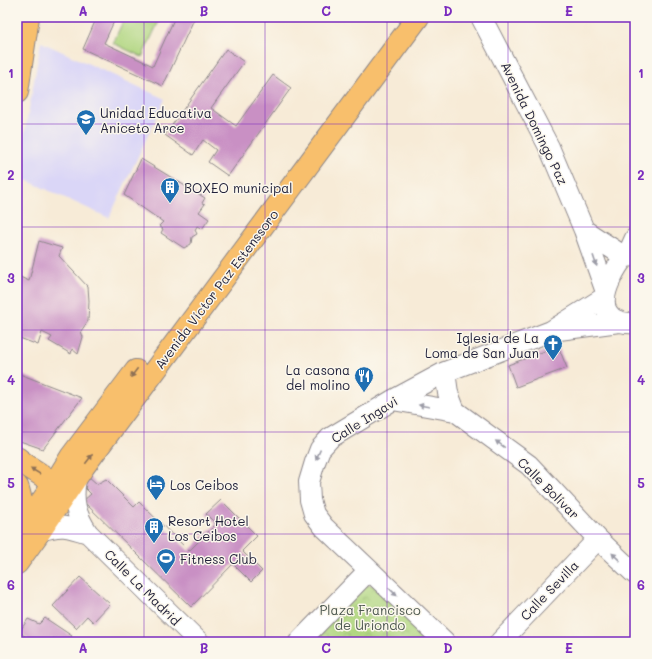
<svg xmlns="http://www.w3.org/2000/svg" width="652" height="659" font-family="Mali,sans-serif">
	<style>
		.built { fill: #dad6f7 }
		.grass { fill: #b0d680; stroke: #697c5e }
		.park { fill: url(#park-crowns); stroke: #697c5e }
		.building { fill: #c990c4 }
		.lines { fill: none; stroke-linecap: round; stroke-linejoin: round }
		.minor-casing { stroke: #8c8689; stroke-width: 22 }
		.major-casing { stroke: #8c8689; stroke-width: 24 }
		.minor { stroke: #fff; stroke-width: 20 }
		.major { stroke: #f8bf6c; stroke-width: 22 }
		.oneway { fill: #9c9ca7 }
		.oneway2 { fill: #8d7054 }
		.grid { fill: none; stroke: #7b2cbf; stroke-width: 1; stroke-opacity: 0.55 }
		.labels { text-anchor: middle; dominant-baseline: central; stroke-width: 3; stroke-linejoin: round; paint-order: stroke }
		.poi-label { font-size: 13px; fill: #22223b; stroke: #fbf7ec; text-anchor: start }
		.street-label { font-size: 13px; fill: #22223b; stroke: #fbf7ec }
		.park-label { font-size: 13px; fill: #4d5850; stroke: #fbf7ec }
		.neatline { fill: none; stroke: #7b2cbf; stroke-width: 1.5 }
		.grid-label { font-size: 13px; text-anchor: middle; font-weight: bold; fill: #7b2cbf }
	</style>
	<defs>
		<pattern id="park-crowns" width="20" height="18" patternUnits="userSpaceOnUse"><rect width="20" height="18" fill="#b0d680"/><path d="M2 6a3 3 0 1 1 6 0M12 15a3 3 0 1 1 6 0" fill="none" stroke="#97b770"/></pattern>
	</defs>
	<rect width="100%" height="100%" fill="#fbf7ec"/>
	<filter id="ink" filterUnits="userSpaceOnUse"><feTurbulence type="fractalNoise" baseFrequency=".025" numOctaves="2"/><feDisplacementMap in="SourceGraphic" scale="8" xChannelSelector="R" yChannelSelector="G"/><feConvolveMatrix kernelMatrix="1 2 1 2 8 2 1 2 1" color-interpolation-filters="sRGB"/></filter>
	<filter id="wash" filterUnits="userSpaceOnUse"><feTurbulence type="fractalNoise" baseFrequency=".012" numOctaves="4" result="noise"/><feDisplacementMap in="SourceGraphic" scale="16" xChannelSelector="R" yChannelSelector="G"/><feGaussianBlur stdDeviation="0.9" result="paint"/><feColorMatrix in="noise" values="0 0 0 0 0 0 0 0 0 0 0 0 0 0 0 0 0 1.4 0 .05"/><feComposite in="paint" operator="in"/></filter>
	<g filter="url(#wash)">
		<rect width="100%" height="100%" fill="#f7ebd7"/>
		<path class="built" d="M41,42l124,57 -56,119 -92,-42z"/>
		<path class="grass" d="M125,17h36l-19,40 -29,-14z"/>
		<path class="park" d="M365,585h9l58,57h-123z"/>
		<g id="blocks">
			<path class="building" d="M97,17h19l-12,26 49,23 22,-49h20l-32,69 -80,-37z
				M226,49l18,13 -33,46 25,18 37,-51 18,13 -63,88 -20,-14 8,-12 -13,-10 -10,15 -28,-20z
				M141,159l64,39 -3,5 3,1 -6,8 10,7 -7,10 -5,-3 -2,4 2,4 -5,3 -1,7 -7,4 -23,-15 2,-4 -4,-3 4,-4 -39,-27z
				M39,241l23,7 -3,8 29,31 1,14 -1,20 -7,10 2,6 -5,17 -6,-5 -1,5 -22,-13 3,-4 -10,-5 -4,13 -21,-8v-11l4,-17 -4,-3v-24l3,-5 9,4z
				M558,346l9,22 -51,19 -8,-22z
				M17,373l65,25 -39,51 -26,-9z
				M88,476l9,8 9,-5 28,28 5,-5 50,49 27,-27 -10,-10 15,-14 36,36 -15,15 20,20 -11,11 -18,-18 -42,43 -108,-106 8,-7 -10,-10z
				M80,577l30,27 -17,18 -6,-6 -11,12 -23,-22z
				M45,618l27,18 -5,6h-6l-8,-4 -4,4h-19l-10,-11 8,-12 11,5z"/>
		</g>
	</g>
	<g filter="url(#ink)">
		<use href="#blocks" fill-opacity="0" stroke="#8c8689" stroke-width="1"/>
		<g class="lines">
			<g class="minor-casing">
				<path id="minor" d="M481,17l68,130 35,83 22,62
					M584,230l41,27
					M627,256l8,-18
					M635,256l-10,1c-9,9 -22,34 -20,47 0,6 4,11 9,15 7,4 13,5 21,4
					M559,330l60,-8
					M445,372l3,21 7,18
					M393,400l62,11 74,54 69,74 37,35
					M76,479c-4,22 0,36 12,54l111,109
					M40,531c21,-7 27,-5 48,2
					M299,642l70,-72
					M445,642l-121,-115 -10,-13 -4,-14 -1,-18 6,-20 5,-13 10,-11 63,-38 52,-28 106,-41 54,-34
					M500,642l98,-103"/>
			</g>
			<g class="major-casing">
				<path id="major" d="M17,92l11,-75
					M17,458l9,7 40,26
					M17,486c5,13 5,28 5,42
					M17,536l38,-53 16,-26 65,-86
					M17,563l23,-32 44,-65 334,-449"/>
			</g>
			<use href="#minor" class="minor"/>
			<use href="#major" class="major"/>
		</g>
		<defs><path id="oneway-solid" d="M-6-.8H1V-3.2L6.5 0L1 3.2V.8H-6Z"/></defs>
		<g class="oneway">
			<use href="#oneway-solid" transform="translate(595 261) rotate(71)"/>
			<use href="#oneway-solid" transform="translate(424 406) rotate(-170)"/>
			<use href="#oneway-solid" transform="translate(500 444) rotate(-144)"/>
			<use href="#oneway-solid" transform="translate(318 455) rotate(114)"/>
			<use href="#oneway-solid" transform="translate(616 557) rotate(-137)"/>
			<use href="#oneway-solid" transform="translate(393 592) rotate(44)"/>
		</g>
		<g class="oneway2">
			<use href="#oneway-solid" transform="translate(134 373) rotate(127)"/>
			<use href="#oneway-solid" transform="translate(89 459) rotate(-53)"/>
			<use href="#oneway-solid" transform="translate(35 471) rotate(-148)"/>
		</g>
	</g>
	<path class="grid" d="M144,17v625M265,17v625M387,17v625M508,17v625M17,124h618M17,227h618M17,330h618M17,432h618M17,534h618"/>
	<defs>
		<g id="school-pin" transform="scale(1)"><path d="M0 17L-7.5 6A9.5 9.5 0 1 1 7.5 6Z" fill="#1f6fb2" stroke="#fbf7ec"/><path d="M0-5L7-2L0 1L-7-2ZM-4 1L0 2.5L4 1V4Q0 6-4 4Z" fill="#fff"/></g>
		<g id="building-pin" transform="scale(1)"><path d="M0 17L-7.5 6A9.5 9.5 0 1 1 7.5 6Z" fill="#1f6fb2" stroke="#fbf7ec"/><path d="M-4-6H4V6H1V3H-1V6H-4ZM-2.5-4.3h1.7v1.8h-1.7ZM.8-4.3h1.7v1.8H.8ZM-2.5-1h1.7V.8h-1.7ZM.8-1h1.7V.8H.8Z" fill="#fff"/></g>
		<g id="church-pin" transform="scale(1)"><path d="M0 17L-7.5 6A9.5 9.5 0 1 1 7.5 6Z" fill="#1f6fb2" stroke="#fbf7ec"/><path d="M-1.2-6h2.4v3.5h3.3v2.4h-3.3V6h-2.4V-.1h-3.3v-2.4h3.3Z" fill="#fff"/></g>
		<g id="restaurant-pin" transform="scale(1)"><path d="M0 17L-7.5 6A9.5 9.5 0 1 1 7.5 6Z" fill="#1f6fb2" stroke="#fbf7ec"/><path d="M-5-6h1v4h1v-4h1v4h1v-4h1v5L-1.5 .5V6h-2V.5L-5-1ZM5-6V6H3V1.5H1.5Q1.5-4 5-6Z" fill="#fff"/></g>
		<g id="hotel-pin" transform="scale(1)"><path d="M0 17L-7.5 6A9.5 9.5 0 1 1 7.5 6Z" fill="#1f6fb2" stroke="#fbf7ec"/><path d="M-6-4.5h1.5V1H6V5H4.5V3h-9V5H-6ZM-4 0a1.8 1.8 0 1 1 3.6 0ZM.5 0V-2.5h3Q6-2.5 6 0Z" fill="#fff"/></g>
		<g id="stadium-pin" transform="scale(1)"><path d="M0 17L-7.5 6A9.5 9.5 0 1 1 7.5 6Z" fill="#1f6fb2" stroke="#fbf7ec"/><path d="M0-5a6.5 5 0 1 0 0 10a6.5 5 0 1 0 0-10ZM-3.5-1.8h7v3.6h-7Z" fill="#fff"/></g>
	</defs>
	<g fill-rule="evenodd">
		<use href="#school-pin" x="86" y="119"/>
		<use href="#building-pin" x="170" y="187"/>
		<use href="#church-pin" x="553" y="344"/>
		<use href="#restaurant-pin" x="364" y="376"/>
		<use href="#hotel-pin" x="156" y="484"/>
		<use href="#building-pin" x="154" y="527"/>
		<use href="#stadium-pin" x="166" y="558"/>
	</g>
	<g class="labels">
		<g class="poi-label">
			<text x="100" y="112">Unidad Educativa<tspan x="100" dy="15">Aniceto Arce</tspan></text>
			<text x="184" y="187">BOXEO municipal</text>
			<text x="539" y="337" text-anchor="end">Iglesia de La<tspan x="539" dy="15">Loma de San Juan</tspan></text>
			<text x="350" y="369" text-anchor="end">La casona<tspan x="350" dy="15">del molino</tspan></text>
			<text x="170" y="484">Los Ceibos</text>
			<text x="168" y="520">Resort Hotel<tspan x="168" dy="15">Los Ceibos</tspan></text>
			<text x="180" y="558">Fitness Club</text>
		</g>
		<g class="street-label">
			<text transform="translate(535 123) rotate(64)">Avenida Domingo Paz</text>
			<text transform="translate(216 289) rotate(-53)">Avenida Víctor Paz Estenssoro</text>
			<text transform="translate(364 419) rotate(-32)">Calle Ingavi</text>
			<text transform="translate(549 488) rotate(45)">Calle Bolívar</text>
			<text transform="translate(143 587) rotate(45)">Calle La Madrid</text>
			<text transform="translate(549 590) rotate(-46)">Calle Sevilla</text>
		</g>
		<g class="park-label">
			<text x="370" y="609">Plaza Francisco<tspan x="370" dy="15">de Uriondo</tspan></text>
		</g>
	</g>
	<rect width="652" height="659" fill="none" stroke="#fbf7ec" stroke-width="44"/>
	<rect x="22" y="22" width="608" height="615" class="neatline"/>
	<g class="grid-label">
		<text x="83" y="16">A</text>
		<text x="204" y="16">B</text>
		<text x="326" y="16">C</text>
		<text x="448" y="16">D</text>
		<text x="569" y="16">E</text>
		<text x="11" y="78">1</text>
		<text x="641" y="78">1</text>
		<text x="11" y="180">2</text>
		<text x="641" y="180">2</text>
		<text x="11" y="283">3</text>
		<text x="641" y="283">3</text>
		<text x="11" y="385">4</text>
		<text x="641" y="385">4</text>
		<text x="11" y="488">5</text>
		<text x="641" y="488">5</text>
		<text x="11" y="590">6</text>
		<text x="641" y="590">6</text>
		<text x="83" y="653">A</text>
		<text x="204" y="653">B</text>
		<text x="326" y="653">C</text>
		<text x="448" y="653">D</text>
		<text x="569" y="653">E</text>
	</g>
</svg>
